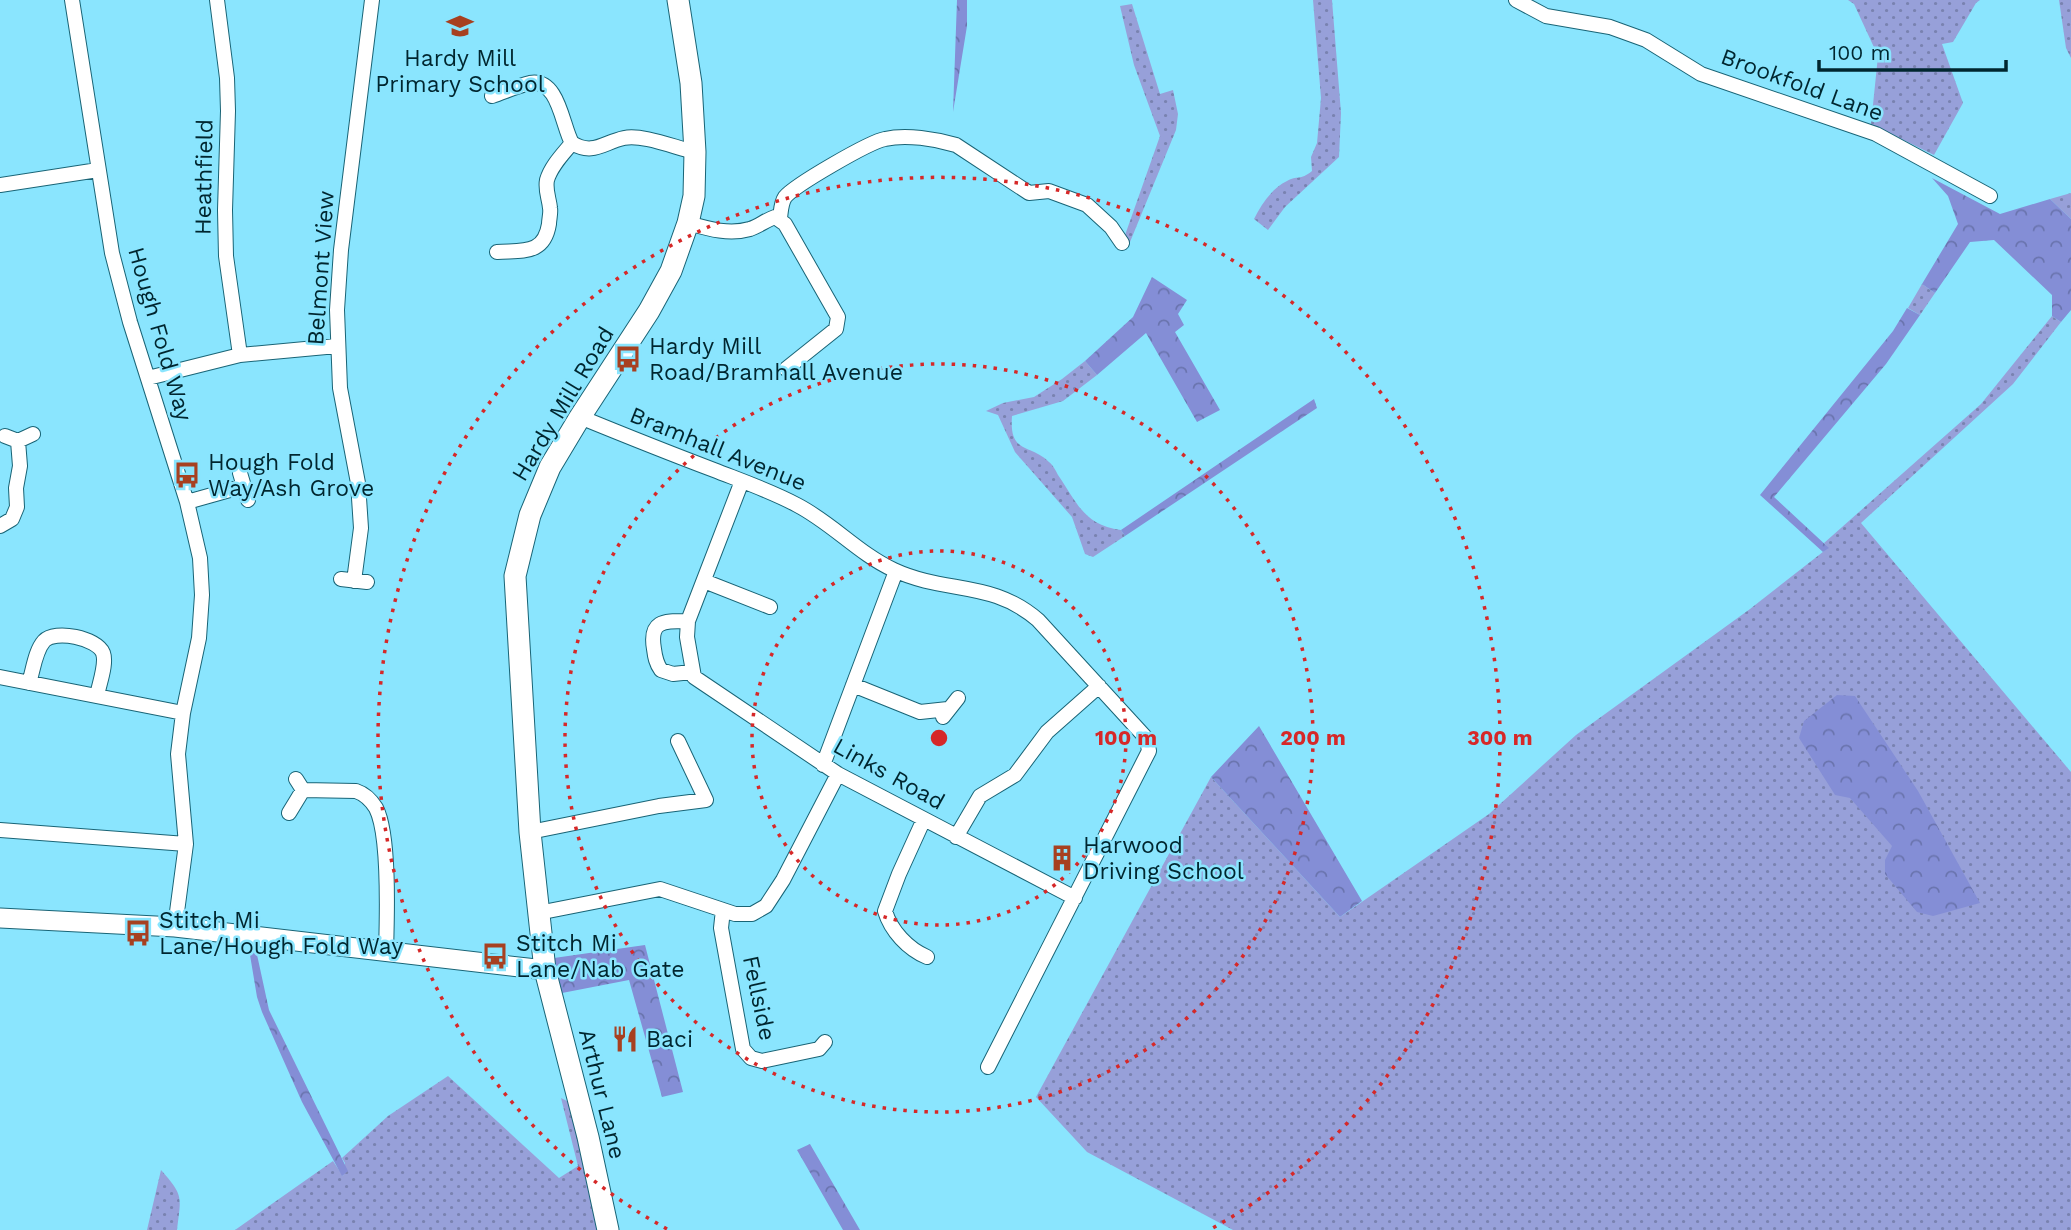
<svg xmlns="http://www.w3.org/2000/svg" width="2071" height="1230" font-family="'Work Sans',sans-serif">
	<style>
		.grass { fill: url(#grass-dots) }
		.forest { fill: url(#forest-crowns) }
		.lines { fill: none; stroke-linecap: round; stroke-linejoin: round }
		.minor-casing { stroke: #196476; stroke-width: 16 }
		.tertiary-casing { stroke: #196476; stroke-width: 21 }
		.secondary-casing { stroke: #196476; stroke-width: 23 }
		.minor { stroke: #fff; stroke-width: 14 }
		.tertiary { stroke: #fff; stroke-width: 19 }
		.secondary { stroke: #fff; stroke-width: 21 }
		.ring { fill: none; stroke: #d62828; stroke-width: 3.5; stroke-dasharray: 3.5 7 }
		.labels { text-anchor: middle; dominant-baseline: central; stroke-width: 5; stroke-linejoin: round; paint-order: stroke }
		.poi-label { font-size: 23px; fill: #00262f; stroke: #8ae5fe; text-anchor: start }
		.street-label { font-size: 23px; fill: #00262f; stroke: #8ae5fe }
		.centre { fill: #d62828; stroke: #8ae5fe; stroke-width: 3.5 }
		.ring-label { font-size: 21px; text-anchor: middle; font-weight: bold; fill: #d62828; stroke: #8ae5fe; stroke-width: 5; stroke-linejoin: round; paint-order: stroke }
	</style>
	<defs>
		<pattern id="grass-dots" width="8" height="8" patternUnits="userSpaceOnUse" patternTransform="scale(1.75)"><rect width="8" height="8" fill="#97a0d9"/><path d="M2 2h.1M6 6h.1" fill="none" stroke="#7982b0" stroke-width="1.8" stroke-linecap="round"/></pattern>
		<pattern id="forest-crowns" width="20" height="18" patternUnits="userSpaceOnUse" patternTransform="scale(1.75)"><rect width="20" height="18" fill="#848ed6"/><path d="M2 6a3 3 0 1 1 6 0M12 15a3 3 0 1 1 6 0" fill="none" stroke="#6a74ae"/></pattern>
	</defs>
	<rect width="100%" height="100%" fill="#8ae5fe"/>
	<path class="grass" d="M1313,0h19l9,113 -2,44 -54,50 -17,23 -14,-11c7,-14 18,-31 33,-38 10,-6 13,0 25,-10l-1,-14 6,-14 4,-45z
		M1848,0h132l-4,3 -23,39 -11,2 21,59 -29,52 -63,-31 7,-68 -24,-52z
		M2059,0h12v58l-5,-10z
		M1132,4l28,90 13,-4 5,24 -2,16 -46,112 -6,-4 36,-102 -26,-71 -14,-59z
		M2071,193v26l-21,-20z
		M1922,284l13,9 -15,22 -12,-7z
		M2052,316l9,6 -48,62 -152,139 210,249v458h-838l-146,-78 -51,-55 175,-320 129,140 149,-103 87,-79 174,-126 78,-61 -4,-5 157,-139z
		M1085,361l12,14 -34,26 -51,15c-3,39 18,27 37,46 4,3 7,9 9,13 20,29 26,50 63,55l4,6 -32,21 -8,-3 -13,-37 -57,-65 -17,-37 -12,-4 17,-8 31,-6 28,-18z
		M448,1076l111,102 19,-12 -17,-68 8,4 30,128h-364l98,-69 10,15 2,-13 -3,-5 46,-42z
		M161,1170c23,26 20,26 16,60h-30z"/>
	<path class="forest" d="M957,0h10v26l-14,86z
		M1932,178l68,36 50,-15 21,20v91l-10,12 -9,-6v-21l-58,-55 -24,2 -35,51 -13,-9 36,-60 -10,-28z
		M1152,277l35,23 -9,14 6,11 -9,7 45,78 -23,12 -51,-89 -49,42 -12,-14 48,-44z
		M1907,308l13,7 -34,49 -112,133 55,51 -6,4 -63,-57 133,-164z
		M1314,399l3,9 -192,128 -4,-6z
		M1837,695l18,1 63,95 62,112 -47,13 -16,-4 -32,-38v-14l7,-14 -42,-48 -15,-3 -36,-57 5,-17z
		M1259,726l103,175 -22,16 -129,-140z
		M248,943l8,7 13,60 79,161 -6,5 -40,-74 -40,-90 -5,-15z
		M645,945l38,147 -21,5 -33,-117 -67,13 -8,-35z
		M810,1144l50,86h-17l-46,-80z"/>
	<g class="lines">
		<g class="minor-casing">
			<path id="minor" d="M72,0l40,253 18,69 57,180 13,56 2,37 -3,43 -16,75 -5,41 8,90 -11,83
				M217,0l10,78 1,33 -3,99 1,46 14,99
				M1516,0l30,16 64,11 36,13 55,34 175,60 114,62
				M492,96c12,-4 25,-10 38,-13 29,-5 32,43 42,60
				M0,185l98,-15
				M780,218c1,-7 1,-15 5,-21 10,-12 84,-55 100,-58 21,-5 51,0 71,6l73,48 20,-2 38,14 24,22 11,16
				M688,223c21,6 41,12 62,6 9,-3 16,-9 25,-12l10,7 53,93 -2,12 -50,40
				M497,252c26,-2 47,3 52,-28 0,-5 2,-11 1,-16 -1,-10 -5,-18 -3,-28 4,-14 16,-26 25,-37 21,13 32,-1 52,-5 19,-4 52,10 71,14
				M148,378l92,-23 97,-9
				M580,417c44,18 89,36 134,53 28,11 57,21 83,35 35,18 62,49 97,65 52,24 98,10 144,50l109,119 2,12 -161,316
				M5,436l13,5 15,-7
				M240,473l8,27
				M742,481l-54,140 -1,16 7,40 144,97 237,124
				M187,502l57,-16
				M0,526l12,-7 5,-12 -1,-19 4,-22 -2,-25
				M341,579l26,3
				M354,581l7,-53 -3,-45 -18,-95 -3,-78 4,-60 31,-250
				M704,581l66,26
				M688,621c-24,0 -39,-1 -34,28 1,8 2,14 7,21l12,4 19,-2
				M0,677l183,36
				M29,683c4,-12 6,-32 15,-42 11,-12 53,-3 59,12 4,11 -4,31 -6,43
				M853,685l67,27 28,-3
				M943,717l15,-19
				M823,765l73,-194
				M303,790l53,1c9,3 15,9 20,17 14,27 11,111 10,143
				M289,813l14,-23 -7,-11
				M924,819l-25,55 -14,37c6,20 23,38 42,46
				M0,830l186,14
				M530,832l129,-26 47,-6 -28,-59
				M956,837l24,-41 35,-21 32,-43 52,-46
				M723,910l-2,18 22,121 8,9 11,3 57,-12 6,-7
				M538,913l122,-24 75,25h17l14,-8 17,-26 55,-106"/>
		</g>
		<g class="tertiary-casing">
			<path id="tertiary" d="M0,918l175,9 370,43"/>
		</g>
		<g class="secondary-casing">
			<path id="secondary" d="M608,1230l-20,-93 -43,-167 -15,-138 -15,-256 15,-61 20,-48 30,-50 69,-106 22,-40 17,-48 6,-27 1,-44 -4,-69 -13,-83"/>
		</g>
		<use href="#minor" class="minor"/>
		<use href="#tertiary" class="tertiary"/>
		<use href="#secondary" class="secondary"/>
	</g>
	<g class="ring">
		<circle cx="939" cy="738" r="187"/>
		<circle cx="939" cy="738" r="374"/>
		<path d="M667 1229A561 561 0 1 1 1211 1229"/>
	</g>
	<defs>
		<g id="school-bare" transform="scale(2.1)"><path d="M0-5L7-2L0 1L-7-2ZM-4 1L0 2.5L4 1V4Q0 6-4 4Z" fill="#a74020" stroke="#8ae5fe" stroke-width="2.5" paint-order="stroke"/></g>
		<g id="bus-bare" transform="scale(2.1)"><path d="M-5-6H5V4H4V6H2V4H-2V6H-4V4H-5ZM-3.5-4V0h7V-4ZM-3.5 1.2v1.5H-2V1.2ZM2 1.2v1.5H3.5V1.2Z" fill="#a74020" stroke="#8ae5fe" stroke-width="2.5" paint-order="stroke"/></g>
		<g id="building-bare" transform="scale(2.1)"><path d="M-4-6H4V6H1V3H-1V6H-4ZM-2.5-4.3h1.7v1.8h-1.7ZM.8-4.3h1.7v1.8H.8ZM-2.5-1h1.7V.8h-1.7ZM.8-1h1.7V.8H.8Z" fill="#a74020" stroke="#8ae5fe" stroke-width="2.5" paint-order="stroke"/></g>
		<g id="restaurant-bare" transform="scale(2.1)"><path d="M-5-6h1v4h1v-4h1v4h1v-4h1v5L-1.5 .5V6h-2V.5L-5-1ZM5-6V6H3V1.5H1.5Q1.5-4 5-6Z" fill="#a74020" stroke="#8ae5fe" stroke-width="2.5" paint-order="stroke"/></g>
	</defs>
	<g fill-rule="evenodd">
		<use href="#school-bare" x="460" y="26"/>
		<use href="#bus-bare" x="628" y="359"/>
		<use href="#bus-bare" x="187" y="475"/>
		<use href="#building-bare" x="1062" y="858"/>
		<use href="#bus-bare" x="138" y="933"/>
		<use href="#bus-bare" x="495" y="956"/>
		<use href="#restaurant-bare" x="625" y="1039"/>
	</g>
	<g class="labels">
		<g class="poi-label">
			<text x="460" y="58" text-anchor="middle">Hardy Mill<tspan x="460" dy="26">Primary School</tspan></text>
			<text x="649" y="346">Hardy Mill<tspan x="649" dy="26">Road/Bramhall Avenue</tspan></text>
			<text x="208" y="462">Hough Fold<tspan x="208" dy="26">Way/Ash Grove</tspan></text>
			<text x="1083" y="845">Harwood<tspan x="1083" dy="26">Driving School</tspan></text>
			<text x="159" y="920">Stitch Mi<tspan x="159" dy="26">Lane/Hough Fold Way</tspan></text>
			<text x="516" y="943">Stitch Mi<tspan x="516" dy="26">Lane/Nab Gate</tspan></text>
			<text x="646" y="1039">Baci</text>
		</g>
		<g class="street-label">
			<text transform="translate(1802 85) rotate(20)">Brookfold Lane</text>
			<text transform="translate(204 177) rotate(-89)">Heathfield</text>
			<text transform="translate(321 268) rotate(-86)">Belmont View</text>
			<text transform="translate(160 334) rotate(74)">Hough Fold Way</text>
			<text transform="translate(563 404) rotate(-59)">Hardy Mill Road</text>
			<text transform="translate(718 449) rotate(22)">Bramhall Avenue</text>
			<text transform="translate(889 774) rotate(29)">Links Road</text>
			<text transform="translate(759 998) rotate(78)">Fellside</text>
			<text transform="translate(602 1094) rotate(76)">Arthur Lane</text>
		</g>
	</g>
	<circle cx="939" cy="738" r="10" class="centre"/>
	<g class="ring-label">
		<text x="1126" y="745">100 m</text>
		<text x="1313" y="745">200 m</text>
		<text x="1500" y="745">300 m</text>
	</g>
	<path d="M1819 60v10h187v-10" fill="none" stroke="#00262f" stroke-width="3.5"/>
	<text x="1829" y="60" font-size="21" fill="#00262f" stroke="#8ae5fe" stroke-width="5" paint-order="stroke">100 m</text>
</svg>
